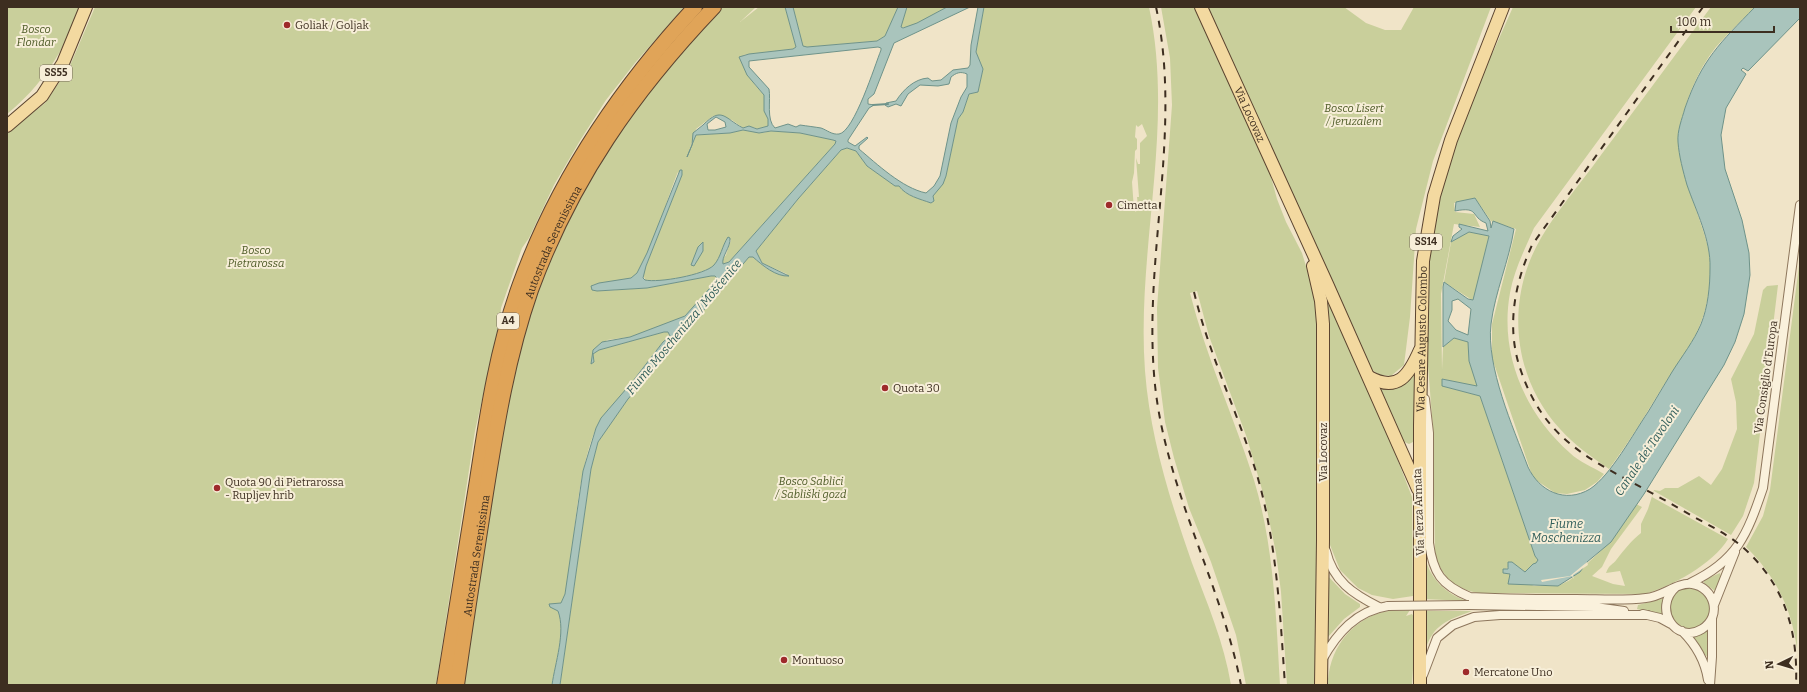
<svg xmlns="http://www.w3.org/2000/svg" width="1807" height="692" font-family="Bitter,serif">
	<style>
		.green { fill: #c9cf9b; fill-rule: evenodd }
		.water { fill: #a9c4bc; stroke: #6f938a; fill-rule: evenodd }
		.pier { fill: #f0e4c8 }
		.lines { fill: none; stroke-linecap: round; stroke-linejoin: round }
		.stream { stroke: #6f938a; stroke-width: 2 }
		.street-casing { stroke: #8d765c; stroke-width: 10 }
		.primary-casing { stroke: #5b4430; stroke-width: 14 }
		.highway-casing { stroke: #5b4430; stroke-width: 16 }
		.street { stroke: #faf1dc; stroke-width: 8 }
		.primary { stroke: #f3d9a0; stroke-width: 12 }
		.highway { stroke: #e0a458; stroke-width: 14 }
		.rail { stroke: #3d2e20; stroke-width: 2; stroke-dasharray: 7 7; stroke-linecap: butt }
		.street-bridge-casing { stroke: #8d765c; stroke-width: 10; stroke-linecap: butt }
		.street-bridge { stroke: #faf1dc; stroke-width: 8 }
		.poi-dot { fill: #9e2a2b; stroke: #f7eed8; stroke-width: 1.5 }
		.labels { text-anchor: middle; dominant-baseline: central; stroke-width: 4; stroke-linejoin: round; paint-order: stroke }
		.shield { fill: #f7eed8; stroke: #756857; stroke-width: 1 }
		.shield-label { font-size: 10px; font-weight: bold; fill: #3d2e20 }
		.poi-label { font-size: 11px; fill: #3d2e20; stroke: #f7eed8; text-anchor: start }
		.park-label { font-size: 11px; font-style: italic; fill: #4d5a26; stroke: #f7eed8 }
		.street-label { font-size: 11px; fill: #3d2e20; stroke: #f7eed8 }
		.water-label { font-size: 12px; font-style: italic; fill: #2f5d5a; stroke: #f7eed8 }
	</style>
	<rect width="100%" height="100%" fill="#f0e4c8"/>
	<path class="green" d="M7,7h74c-15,41 -40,80 -74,107z
		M95,7h589l-49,56 -29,37 -25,39 -27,46 -25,53 -7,10 -21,60 -1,11 -25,112 -39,254h-429v-552l38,-30 24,-35z
		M722,7h34l-16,15 19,-15h26l11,40 -3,2 -50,6 12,30 9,10v12l4,12v7l-11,3 -4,-2 -10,1 -11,-8 -19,-4 -17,13 -8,26 8,-20 34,-2 13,-3 19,3 9,-2 29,2 33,7 3,1 -1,3 -106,118 -7,2v-4l4,-5 5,-15 -6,2c-3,8 -5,17 -11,23 -9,10 -56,18 -69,15l-2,-7 3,-7 36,-91 -4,-3c-9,20 -30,93 -44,104 -7,6 -31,5 -41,9l9,6 45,-3 64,-12h4l3,3 -27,31 -9,8 -52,19 -23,3 -15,15v8l2,-1 -1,-8 6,-4 65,-18h4l2,4 -7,6 -67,86c-21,52 -20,111 -31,166l-4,9 -12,1 9,7c8,21 -3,52 -6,74h-88c18,-120 30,-247 64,-363 18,-59 45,-117 77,-170 33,-53 75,-99 117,-145z
		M793,7h105l-13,29 -8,5 -70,6h-4z
		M907,7h40c-11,5 -35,23 -47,20z
		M984,7h165c26,121 -13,242 -4,364 5,66 25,129 47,192 15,40 32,79 39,122h-671l31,-216 7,-27 30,-43 121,-142h4l13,11 21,8v-2l-25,-11 -6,-12 42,-52 43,-49 6,-2 9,3 11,15 28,20h4c7,10 21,13 32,17l3,-2 -1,-5 13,-20 12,-57 5,-7 6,-18 9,-2 5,-23 -7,-17zM1142,124l5,12 -7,7v21h-2l-2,-6 3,39h-2l1,8 -2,7 -2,-2 -2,-28 2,-9 1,-22 2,-2v-10l-2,-2 1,-12 2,2z
		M1161,7h36l68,148 12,44 9,23 16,31 14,46 2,41 -1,345h-30l-6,-93 -5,-39 -11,-53 -18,-62 -38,-102 -12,-45 -7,2c16,64 44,124 64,187 20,66 22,136 26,205h-34l-10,-50 -25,-73 -22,-54 -15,-50 -9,-36 -7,-54 -1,-60 15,-203 -2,-47z
		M1208,7h136l22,16 19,7h16l13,-23h77l-58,154 -17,68 -6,88 -6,48 -13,11 -12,-1 -8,-6z
		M1513,7h183l-162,221c-9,21 -20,42 -24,65 -11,61 15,120 60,160 9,9 23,14 34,21l-7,8 -12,8 -18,4 -12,-1 -22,-15 -41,-120v-34l24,-95 -25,-8 -16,-23 -21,5 1,9 19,2 6,13 -26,-3 -13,70 1,76 1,-23 11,-9 14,4 1,19 9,26 -36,-8v7l38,10 55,160 3,4 -2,4h-3l-8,8 -13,-10 -9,11 7,1 24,12h24l12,-6 40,-38 26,-38 6,3 -31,42 -9,18 -10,9 21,8 12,2 -5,-15 -14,2c4,-10 6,-7 11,-14 8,-10 14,-18 24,-26v-9l7,-15 6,-19 6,1 5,-3h13l21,-12 12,9 11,-16 15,-40 -1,-27 -5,-23 23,-45 9,-44 4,-4 11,-1 -24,198 -11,33 -12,19 -77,-44 -2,6 76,42c-15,25 -56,47 -83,55l-167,-1c-24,-5 -33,-14 -43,-36l-2,-128 -7,-88 1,-68 10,-75 48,-136 8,-10z
		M1711,7h44c-13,13 -27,26 -39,40 -19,24 -32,56 -37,86 -3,32 21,82 29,114 5,21 1,56 -7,75 -7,21 -22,39 -34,58 -19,30 -36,60 -58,89 -17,-12 -35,-24 -49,-40 -48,-52 -55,-130 -19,-191 17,-29 40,-55 60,-83 37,-49 73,-99 110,-148z
		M1469,232l20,3 -15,64 -2,1 -28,-18 7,-40z
		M1800,258l-3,391c-5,-40 -22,-74 -51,-102l17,-31 7,-26z
		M1327,300l41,83 44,114 1,99 -20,3 -21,-4 -14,-7 -18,-18 -10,-25v-205z
		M1413,373h2v68l-6,3 -7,-3 -23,-52z
		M1425,557c5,22 21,37 42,44l-43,-2z
		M1720,573l1,4 -6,14 -11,-8v-3z
		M1327,575l18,19 15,10v3l-16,12 -16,18 -3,-1z
		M1668 608a21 21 0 1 1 42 0a21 21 0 1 1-42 0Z
		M1665,598l-3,10 3,9 -28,-8 1,-4z
		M1410,610l-4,6 6,-2 4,6 -4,65h-84c0,-33 21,-64 55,-73 8,-2 19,-1 27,-2z
		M1424,611h48c-24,9 -39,13 -47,40z
		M1709,630l-1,27 -3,-2 -11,-18v-3z"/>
	<path class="water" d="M785,7h8l10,39 4,1 70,-6 8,-5 13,-29h9l-6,20 2,1 14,-5 30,-16h23l-76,36 -20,51 -6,5v5l6,1 -5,3 -21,32v2l7,4 12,-9 1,1 -9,8v3c18,15 43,39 67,44l8,-7 6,-10 11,-53 10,-26 6,-10v-13c-7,-3 -11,-1 -16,3l-2,7 -11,2 -18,-1 -12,9 -7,12 -5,-2 -8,3 -3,-2 1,-2 10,-2c7,-11 18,-22 32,-23l4,3 9,-1 12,-10 15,-2 2,-3 1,-20 7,-38h6l-8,45 7,17 -5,23 -9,2 -6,18 -5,7 -12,57 -3,8 -10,12 1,5 -3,2c-11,-4 -25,-7 -32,-17h-4l-28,-20 -11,-15 -9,-3 -6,2 -43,49 -42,52 6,12 27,13c-13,1 -27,-11 -36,-19h-4l-121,142 -30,43 -7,27 -31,216h-8c3,-22 14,-53 6,-74l-8,-4 -1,-3 12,-1 4,-9 18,-123 13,-43 5,-10 32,-37 30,-39 7,-6 -2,-4h-4l-65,18 -6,4 1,8 -3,2 2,-14 9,-8 28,-5 55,-21 33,-37 -3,-3h-4l-64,12 -50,3 -5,-1 -1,-4 8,-3 32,-5 6,-5 10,-20 33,-83h2v5l-36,91 -3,12 2,2c13,3 60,-5 69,-15 7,-8 8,-19 14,-28l2,1c1,9 -9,19 -7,26l6,-2 106,-118 1,-3 -3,-1 -33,-7 -29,-2 -12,2 -16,-3 -13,3 -34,2 -9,22 5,-12 1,-12c3,-3 7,-5 10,-8 19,-19 21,-7 40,3l6,-2 8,3 11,-3v-7l-4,-8v-16l-17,-20 -8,-18 10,-3 44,-5 3,-2zM878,47l3,1v2c-6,15 -27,82 -42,84 -7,1 -12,-4 -18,-6 -6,-1 -14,-2 -21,-3l-4,2 -8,-3 -13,4c-9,-8 -4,-28 -6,-39l-20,-22v-6zM716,117l9,5 1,5 -11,3h-7l-1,-6z
		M1755,7h45v11l-52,53 -5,-3 -2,2 5,4 -20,34 -5,27 4,34 17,51 7,33 1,22 -6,39 -9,28 -11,23 -80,129 -33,48 -24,20 -7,10 -22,14 -50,-2 2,-10 -7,-1v-4h5v-7h4l13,10 8,-8 3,-1 2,-3 -3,-4 -55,-160 -38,-10v-7l35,7 -8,-25 -1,-19 -14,-4 -11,9v-60l1,-5 24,17 5,1 16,-64 -20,-4 -18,10 2,-6 9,-7 -3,-2v-3l29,7 -2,-8c-16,-6 -6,-17 -31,-12l1,-9 19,-4 15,23 1,7 2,-7 21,8c-5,32 -19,63 -23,95 -5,43 22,103 37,143 11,24 37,37 62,22 21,-14 43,-55 58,-77 8,-13 16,-27 24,-40 10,-16 22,-31 29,-48 7,-17 9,-38 9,-56 1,-28 -14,-57 -23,-83 -4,-14 -8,-29 -9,-43 -1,-11 4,-23 7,-34 17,-49 35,-65 70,-101zM1458,299l13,10 -3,26 -12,-5 -8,-9 4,-11v-9z
		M703,242v9l-9,15 -3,-1 7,-18z"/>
	<path class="pier" d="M1587,562l1,3 -15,10 1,4 -2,-3 -30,6 -1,-2 29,-4z"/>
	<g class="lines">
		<path class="stream" d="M873,105l15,-1"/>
		<g class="street-casing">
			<path id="street" d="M1425,399l4,34v110c4,30 12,42 41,54 35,2 70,2 106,2 23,0 47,2 70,-1 16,-1 31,-16 46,-14 22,3 31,32 10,45 -26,16 -50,-21 -26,-42
				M1326,551c7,30 27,43 53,56
				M1690,583c47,-22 57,-48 73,-95l37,-283
				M1469,605l126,2 29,4
				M1714,605l21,-53
				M1643,614l17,4 11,6
				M1682,631c14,14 23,29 26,49
				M1322,660c15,-27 34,-49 66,-54
				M1423,675l14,-37 16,-13 21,-8 26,-2h148
				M1710,685l2,-28v-39"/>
		</g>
		<g class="primary-casing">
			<g id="primary">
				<path id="s1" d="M1201,7l126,277 91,205"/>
				<path d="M7,126l35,-30 21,-33 23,-56"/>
				<path d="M1313,266l8,35 2,23v216l-2,145"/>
				<path d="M1369,377c29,16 40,-2 51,-27"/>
				<path id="s2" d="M1420,685v-260l3,-164 11,-65 17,-56 52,-133"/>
			</g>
		</g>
		<g class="highway-casing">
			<g id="highway">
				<path d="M444,685c11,-68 22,-137 33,-205 10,-66 20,-133 43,-196 38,-105 100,-196 175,-277"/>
				<path id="s3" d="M457,685c9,-64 19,-128 29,-192 11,-69 22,-137 45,-203 41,-111 102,-198 183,-283"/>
			</g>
		</g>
		<use href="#street" class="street"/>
		<use href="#primary" class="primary"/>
		<use href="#highway" class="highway"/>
		<path class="rail" d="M1156,7c27,125 -14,252 -1,378 11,105 66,197 86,300
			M1703,7l-171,238c-18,40 -26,84 -11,126 21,61 58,83 112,112 21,11 42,23 63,35 20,11 40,21 55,37 36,36 47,81 45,130
			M1194,292c15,63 44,121 63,183 20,69 23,139 28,210"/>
		<g class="street-bridge-casing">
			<path id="street-bridge" d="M1388,606l81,-1"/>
		</g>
		<use href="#street-bridge" class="street-bridge"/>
	</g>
	<g class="poi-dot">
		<circle cx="287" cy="25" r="4"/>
		<circle cx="1109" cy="205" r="4"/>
		<circle cx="885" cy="388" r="4"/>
		<circle cx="217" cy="488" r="4"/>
		<circle cx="784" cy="660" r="4"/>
		<circle cx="1466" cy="672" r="4"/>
	</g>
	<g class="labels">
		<g class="shield">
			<rect x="40" y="65" width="32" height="16" rx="3"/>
			<rect x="1410" y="234" width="32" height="16" rx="3"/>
			<rect x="497" y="313" width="22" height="16" rx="3"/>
		</g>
		<g class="shield-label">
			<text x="56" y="73">SS55</text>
			<text x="1426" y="242">SS14</text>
			<text x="508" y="321">A4</text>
		</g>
		<g class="poi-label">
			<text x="295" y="25">Goliak / Goljak</text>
			<text x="1117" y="205">Cimetta</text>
			<text x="893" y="388">Quota 30</text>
			<text x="225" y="482">Quota 90 di Pietrarossa<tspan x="225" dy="13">- Rupljev hrib</tspan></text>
			<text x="792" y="660">Montuoso</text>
			<text x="1474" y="672">Mercatone Uno</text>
		</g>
		<g class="park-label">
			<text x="36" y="29">Bosco<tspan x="36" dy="13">Flondar</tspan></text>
			<text x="1354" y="108">Bosco Lisert<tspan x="1354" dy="13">/ Jeruzalem</tspan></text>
			<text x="256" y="250">Bosco<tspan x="256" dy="13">Pietrarossa</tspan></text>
			<text x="811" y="481">Bosco Sablici<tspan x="811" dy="13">/ Sabliški gozd</tspan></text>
		</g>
		<g class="street-label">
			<text stroke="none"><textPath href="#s1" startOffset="118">Via Locovaz</textPath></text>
			<text stroke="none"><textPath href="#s3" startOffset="455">Autostrada Serenissima</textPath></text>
			<text stroke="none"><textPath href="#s2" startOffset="346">Via Cesare Augusto Colombo</textPath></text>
			<text transform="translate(1766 377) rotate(-82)">Via Consiglio d'Europa</text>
			<text transform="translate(1323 452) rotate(-90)">Via Locovaz</text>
			<text transform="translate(1419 512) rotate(-92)">Via Terza Armata</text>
			<text stroke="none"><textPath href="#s3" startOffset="131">Autostrada Serenissima</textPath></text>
		</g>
		<g class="water-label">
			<text transform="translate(684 327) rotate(-50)">Fiume Moschenizza / Moščenice</text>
			<text transform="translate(1647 451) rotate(-56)">Canale dei Tavoloni</text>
			<text x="1566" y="524">Fiume<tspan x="1566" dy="14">Moschenizza</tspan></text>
		</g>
	</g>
	<rect width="1807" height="692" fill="none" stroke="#3d2e20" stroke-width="16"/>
	<g transform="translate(1779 664) rotate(265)" stroke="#f7eed8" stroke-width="3" paint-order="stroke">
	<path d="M0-3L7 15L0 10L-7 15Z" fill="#3d2e20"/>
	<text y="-6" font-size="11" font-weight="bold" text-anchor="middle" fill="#3d2e20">N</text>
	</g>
	<path d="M1671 26v6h103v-6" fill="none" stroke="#3d2e20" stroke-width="2"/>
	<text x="1677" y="26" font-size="12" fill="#3d2e20" stroke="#f7eed8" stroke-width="3" paint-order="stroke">100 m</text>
</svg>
